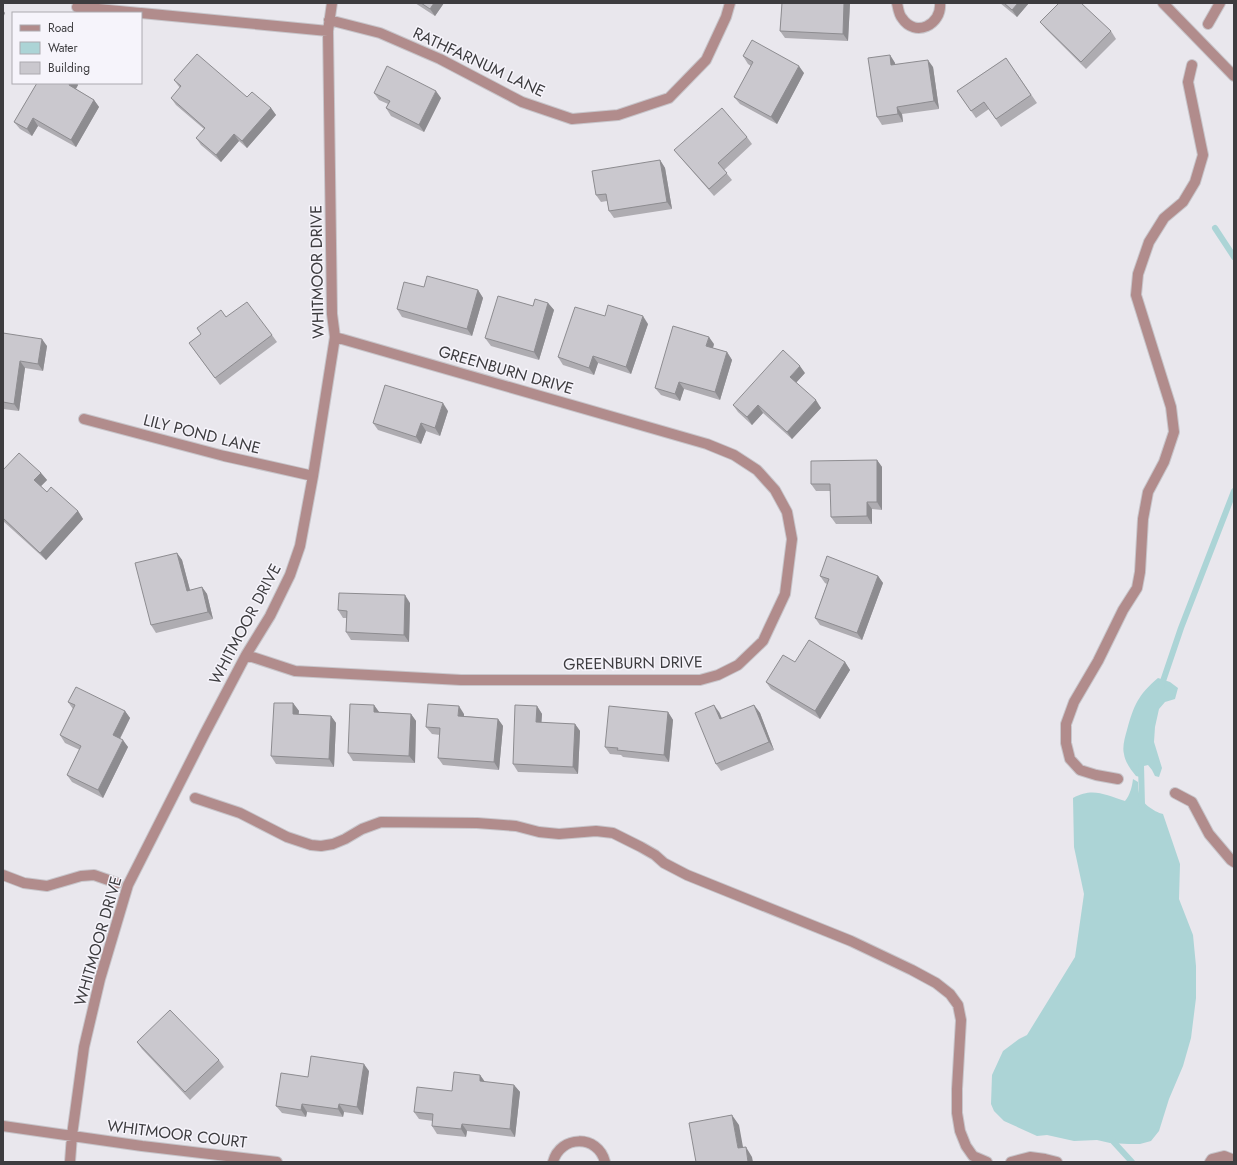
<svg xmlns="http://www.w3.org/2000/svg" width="1237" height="1165" font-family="Jost,sans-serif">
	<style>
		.water { fill: #acd4d6 }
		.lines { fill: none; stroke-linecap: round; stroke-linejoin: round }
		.stream { stroke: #acd4d6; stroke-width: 6 }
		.minor-casing { stroke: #c7c5ca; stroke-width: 12 }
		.minor { stroke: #b18c8c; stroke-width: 10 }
		.wall { fill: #aeacb1 }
		.shaded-wall { fill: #8d8c90 }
		.building { fill: #cac8ce; stroke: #8d8c90 }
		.labels { text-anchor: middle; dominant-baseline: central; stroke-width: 3; stroke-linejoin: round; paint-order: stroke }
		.street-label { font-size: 16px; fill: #3d3c3f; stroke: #f6f4fb }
	</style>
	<rect width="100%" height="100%" fill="#e9e7ed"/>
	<path class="water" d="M1158,678l12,4 8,6 -3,11 -10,3 -6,7 -4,18 -1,15 8,26 -3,9 -4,-1 -3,-6 -4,-5 -4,1 -4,11 -4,-1c-5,-6 -11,-14 -12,-22 -2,-7 1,-17 3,-24 7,-25 11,-35 31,-52z
		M1133,779l5,3c0,4 0,7 1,11 1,9 15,19 24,21l17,50 -1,35 14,36 3,31v32l-5,40 -8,28 -14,33 -10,32 -8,10 -11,3h-12l-18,-1 -13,-3 -23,1 -27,-6 -10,1 -33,-15 -10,-10 -3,-7 1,-29 11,-24 16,-12 8,-4 48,-78 9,-63 -10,-47 -1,-49c20,-11 32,-3 52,3 5,-6 7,-14 8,-22z"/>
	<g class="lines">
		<path class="stream" d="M1215,228l19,29
			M1161,687l20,-59 53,-137
			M1141,765l1,40
			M1110,1138l22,24"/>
		<g class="minor-casing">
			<path id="minor" d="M897,3c1,5 2,12 5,15 13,20 40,7 38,-15
				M1163,3l71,73
				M77,7l63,6
				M141,13l187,18
				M329,20l51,13 60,26 82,43 50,17 46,-4 51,-17 37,-38 20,-43 4,-14
				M1208,24l12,-21
				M84,419l140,37 89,20
				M246,655l49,16 166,9h239l18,-5 20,-10 25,-24 22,-47 7,-55 -5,-27 -12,-22 -18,-20 -23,-15 -27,-11 -372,-107
				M1118,779l-22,-4 -16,-5 -10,-11 -4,-16v-19l8,-22 24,-41 25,-51 14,-22 3,-16 3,-53 5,-27 16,-30 10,-30 -3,-25 -35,-112 2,-21 11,-32 15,-24 19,-16 12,-20 8,-27 -15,-73 4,-17
				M1175,793l17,9 17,32 22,26 3,2
				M195,798l45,15 47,24 24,8 10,1 12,-2 12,-5 17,-10 19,-7 96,1 39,3 23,6 20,2 37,-3 17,2 28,14 14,8 9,8 23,12 164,66 61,29 24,13 14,11 8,11 3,15 -4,69v24l3,18 6,15 7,10 14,6
				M3,875l21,8 23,3 34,-10 13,-1 23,8
				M3,1126l139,20 135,16
				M70,1162l2,-27 12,-88 16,-68 28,-94 77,-152 41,-78 24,-39 20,-41 10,-29 13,-70 22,-139 -3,-23 -4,-283 4,-28
				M553,1162c7,-27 45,-28 52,0
				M1011,1162l19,-5 15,2 12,3
				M1210,1162l2,-3 12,-3 10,4"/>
		</g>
		<use href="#minor" class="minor"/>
	</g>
	<path class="wall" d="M415,3h29l-9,13z
		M782,3h68l-2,38 -63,-3 -5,-7z
		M1000,3h29l-12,14z
		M1040,22l71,9 5,8 -30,30 -40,-40z
		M890,55l5,8v1l38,3 6,42 -37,5 1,8 -21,3 -5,-8z
		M743,56l61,17 -27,51 -37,-20 -6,-7 17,-31 -3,-2z
		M1006,58l31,45 -36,24 -12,-18 -13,9 -19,-27z
		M174,80l73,17 24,11 5,7 -29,33 -8,-7 -18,21 -20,-17 -5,-7 8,-9 -28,-24 -5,-7 9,-10z
		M37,83h40l1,2 -2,4 18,11 5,7 -23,40 -38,-21 -6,10 -12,-7 -6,-7z
		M374,93l67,5 -17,34 -33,-16 -5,-8 2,-4 -9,-4z
		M747,137l5,7 -28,26 8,10 -18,16 -34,-39 -6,-7z
		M660,160l5,8 7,41 -58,9 -5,-7 -2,-10 -6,1 -5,-7z
		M424,287l54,3 5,8 -11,38 -70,-19 -5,-8z
		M548,303l6,7 -15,50 -48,-14 -6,-8 48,-32z
		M605,316l43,8 -17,50 -33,-11 -4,12 -31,-10 -5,-8z
		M226,317l46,18 5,7 -57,43 -31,-42z
		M3,333l44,13 -4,25 -18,-3 -6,43 -16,-2z
		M714,344l-1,4 14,4 5,8 -12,40 -36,-11 -4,12 -19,-6 -6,-7z
		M805,373l-9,9 25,26 -29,31 -29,-26 -11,12 -14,-13 -5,-7z
		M448,411l-8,25 -14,-5 -5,13 -43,-14 -5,-7z
		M877,460l5,7v43l-10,-1v15h-36l-5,-7v-26h-15l-5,-7z
		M3,470l38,3 6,7 -6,6 6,6 31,19 5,8 -37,41 -43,-39z
		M177,553l5,7 8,30 12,-3 5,7 6,25 -57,14 -5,-8z
		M820,576h58l5,7 -21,57 -42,-15 -5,-7 12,-34 -2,-1z
		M410,603l-1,39 -58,-2 -5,-8 1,-14h-4l-5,-8z
		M795,662h50l5,8 -30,49 -49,-30 -5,-7z
		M68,702l57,9 5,7 -10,21 8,8 -25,51 -31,-16 -5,-7 13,-25 -15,-7 -5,-8 13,-26z
		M293,703l6,8 -1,3 33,2 5,7 -2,44 -58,-3 -5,-8z
		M374,705l5,7 32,2 5,7 -1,42 -62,-2 -5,-8z
		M754,705l6,8 14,37 -53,21 -5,-7 3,-52 3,6z
		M537,706l5,8 -1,9 34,1 5,7 -2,43 -60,-2 -5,-8z
		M668,712l5,8 -4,42 -46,-5 -2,-2 -11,-1 -5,-7z
		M464,714v2l34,3 5,7 -4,44 -56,-5 -5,-7 2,-23 -8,-1 -6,-7z
		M137,1042l82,18 5,7 -34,33 -48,-51z
		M369,1071l-6,44 -19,-3 -1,5 -36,-5 -1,5 -24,-4 -6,-7 32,-29z
		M480,1075l5,7 29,3 6,7 -5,45 -48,-6 -1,6 -29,-3 -5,-8 1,-5 -14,-2 -5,-7z"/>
	<path class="shaded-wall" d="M434,3h10l-9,13 -5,-7z
		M844,3h6l-2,38 -5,-7z
		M1018,3h11l-12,14 -5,-7z
		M3,10l2,3 -2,5z
		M890,55l5,8 1,9 -5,-7z
		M928,60l5,7 6,42 -5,-8z
		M799,66l5,7 -27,51 -6,-7z
		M70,83h7l1,2 -4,7 -5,-7z
		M436,91l5,7 -17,34 -5,-7z
		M94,100l5,7 -23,40 -5,-7z
		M897,107l5,7 1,8 -5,-8z
		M271,108l5,7 -29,33 -5,-7z
		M33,118l5,8 -6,10 -5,-7z
		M234,134l5,7 -18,21 -5,-7z
		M660,160l5,8 7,41 -5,-7z
		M478,290l5,8 -11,38 -5,-7z
		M548,303l6,7 -15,50 -5,-8z
		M643,316l5,8 -17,50 -5,-7z
		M709,337l5,7 -3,10 -5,-8z
		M42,339l5,7 -4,25 -5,-7z
		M727,352l5,8 -12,40 -5,-8z
		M593,356l5,7 -4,12 -5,-7z
		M20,361l5,7 -6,43 -5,-7z
		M800,366l5,7 -10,11 -5,-7z
		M679,382l5,7 -4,12 -5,-7z
		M816,400l5,8 -29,31 -5,-7z
		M443,403l5,8 -8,25 -5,-8z
		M758,405l5,8 -11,12 -5,-8z
		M421,423l5,8 -5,13 -5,-7z
		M877,460l5,7v43l-5,-8z
		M41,473l6,7 -7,7 -6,-7z
		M867,502l5,7v15l-5,-8z
		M78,511l5,8 -37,41 -6,-7z
		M177,553l5,7 10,38 -5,-7z
		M878,576l5,7 -21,57 -5,-7z
		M202,587l5,7 6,25 -5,-7z
		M405,595l5,8 -1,39 -5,-7z
		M845,662l5,8 -30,49 -5,-8z
		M293,703l6,8 -1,10 -5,-7z
		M374,705l5,7h-5z
		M714,705l5,7 6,14 -5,-7z
		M754,705l6,8 14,37 -5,-8z
		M459,706l5,8v9l-6,-7z
		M537,706l5,8 -1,16 -5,-8z
		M125,711l5,7 -12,24 -5,-7z
		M668,712l5,8 -4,42 -5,-7z
		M411,714l5,7 -1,42 -6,-7z
		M331,716l5,7 -2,44 -5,-8z
		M498,719l5,7 -4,44 -5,-8z
		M575,724l5,7 -2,43 -5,-7z
		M123,740l5,7 -25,51 -5,-8z
		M364,1064l5,7 -6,44 -6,-8z
		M480,1075l5,7 -5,-1z
		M514,1085l6,7 -5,45 -5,-8z
		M302,1104l5,8 -1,5 -5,-7z
		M339,1104l5,8 -1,5 -5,-8z
		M732,1115l7,10 6,33 -7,-10z
		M462,1124l5,7 -1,6 -5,-8z
		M746,1147l6,10 1,5h-5z"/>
	<path class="building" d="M421,3h13l-4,6z
		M782,3h62l-1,31 -63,-3z
		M1004,3h14l-6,7z
		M1059,3h22l30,28 -30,31 -41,-40z
		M752,40l47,26 -28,51 -37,-20 19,-35 -10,-6z
		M197,54l50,43 5,-5 19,16 -29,33 -8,-7 -18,21 -20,-17 9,-10 -34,-30 10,-12 -7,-6z
		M890,55l1,10 37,-5 6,41 -37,6 1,7 -21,3 -9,-59z
		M1006,58l25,37 -35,24 -12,-17 -13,9 -14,-20z
		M387,66l49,25 -17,34 -33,-17 4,-7 -16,-8z
		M37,83h33l-1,2 25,15 -23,40 -38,-22 -6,11 -13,-7z
		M722,108l25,29 -29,26 9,10 -18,16 -35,-39z
		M660,160l7,42 -58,9 -3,-17 -10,1 -4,-24z
		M427,276l51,14 -11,39 -70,-20 7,-27 20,5z
		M498,296l35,10 2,-7 13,4 -14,49 -49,-14z
		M247,302l25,33 -57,43 -26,-35 12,-9 -4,-6 24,-18 5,7z
		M608,305l35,11 -17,51 -33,-11 -4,12 -31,-11 17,-50 30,9z
		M673,326l36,11 -3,9 21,6 -12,40 -36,-10 -4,12 -20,-6z
		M3,333l39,6 -4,25 -18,-3 -6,43 -11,-2z
		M783,350l17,16 -10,11 26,23 -29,32 -29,-27 -11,12 -14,-12z
		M385,385l58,18 -8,25 -14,-5 -5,14 -43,-14z
		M19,453l22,20 -7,7 13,12 4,-5 27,24 -38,42 -37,-35v-48z
		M877,460v42h-10v14l-36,1 -1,-33h-19v-23z
		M177,553l10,38 15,-4 6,25 -57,13 -16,-62z
		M827,556l51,20 -21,57 -42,-15 14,-39 -9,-3z
		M339,593l66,2 -1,40 -58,-3 1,-21 -9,-1z
		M809,640l36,22 -30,49 -49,-29 17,-27 12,7z
		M76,687l49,24 -12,24 10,5 -25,50 -31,-15 14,-29 -21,-11 15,-30 -7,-3z
		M274,703h19v11l38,2 -2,43 -58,-3z
		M350,704l24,1v7l37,2 -2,42 -61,-3z
		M428,704l31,2 -1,10 40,3 -4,43 -56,-4 2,-30 -14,-1z
		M515,705l22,1 -1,16 39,2 -2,43 -60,-3z
		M714,705l6,14 34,-14 15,37 -53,22 -21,-51z
		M609,706l59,6 -4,43 -47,-5 1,-2 -13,-1z
		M170,1010l49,50 -34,32 -48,-50z
		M311,1056l53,8 -7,43 -18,-3 -1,5 -36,-5 -1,6 -25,-4 5,-33 27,4z
		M454,1072l26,3v6l34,4 -4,44 -48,-5 -1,5 -29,-3 1,-12 -19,-2 3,-25 35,4z
		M732,1115l6,33 8,-1 2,15h-52l-7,-39z"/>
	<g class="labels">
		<g class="street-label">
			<text transform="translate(479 62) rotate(25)">RATHFARNUM LANE</text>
			<text transform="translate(317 272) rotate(-91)">WHITMOOR DRIVE</text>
			<text transform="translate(506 370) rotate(16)">GREENBURN DRIVE</text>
			<text transform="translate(202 434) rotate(14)">LILY POND LANE</text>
			<text transform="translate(245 624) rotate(-62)">WHITMOOR DRIVE</text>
			<text transform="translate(633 663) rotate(-1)">GREENBURN DRIVE</text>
			<text transform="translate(98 941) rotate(-74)">WHITMOOR DRIVE</text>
			<text transform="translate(177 1134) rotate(7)">WHITMOOR COURT</text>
		</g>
	</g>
	<rect width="1237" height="1165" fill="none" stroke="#3d3c3f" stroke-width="8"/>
	<rect x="12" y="12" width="130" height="72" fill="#f6f4fb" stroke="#acaab0"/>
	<rect x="20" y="25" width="20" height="6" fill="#b18c8c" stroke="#acaab0"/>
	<text x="48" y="32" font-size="12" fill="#3d3c3f">Road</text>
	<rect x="20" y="42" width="20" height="12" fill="#acd4d6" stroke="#acaab0"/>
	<text x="48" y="52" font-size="12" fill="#3d3c3f">Water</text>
	<rect x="20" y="62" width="20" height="12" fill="#cac8ce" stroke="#acaab0"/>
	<text x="48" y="72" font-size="12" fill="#3d3c3f">Building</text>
</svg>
